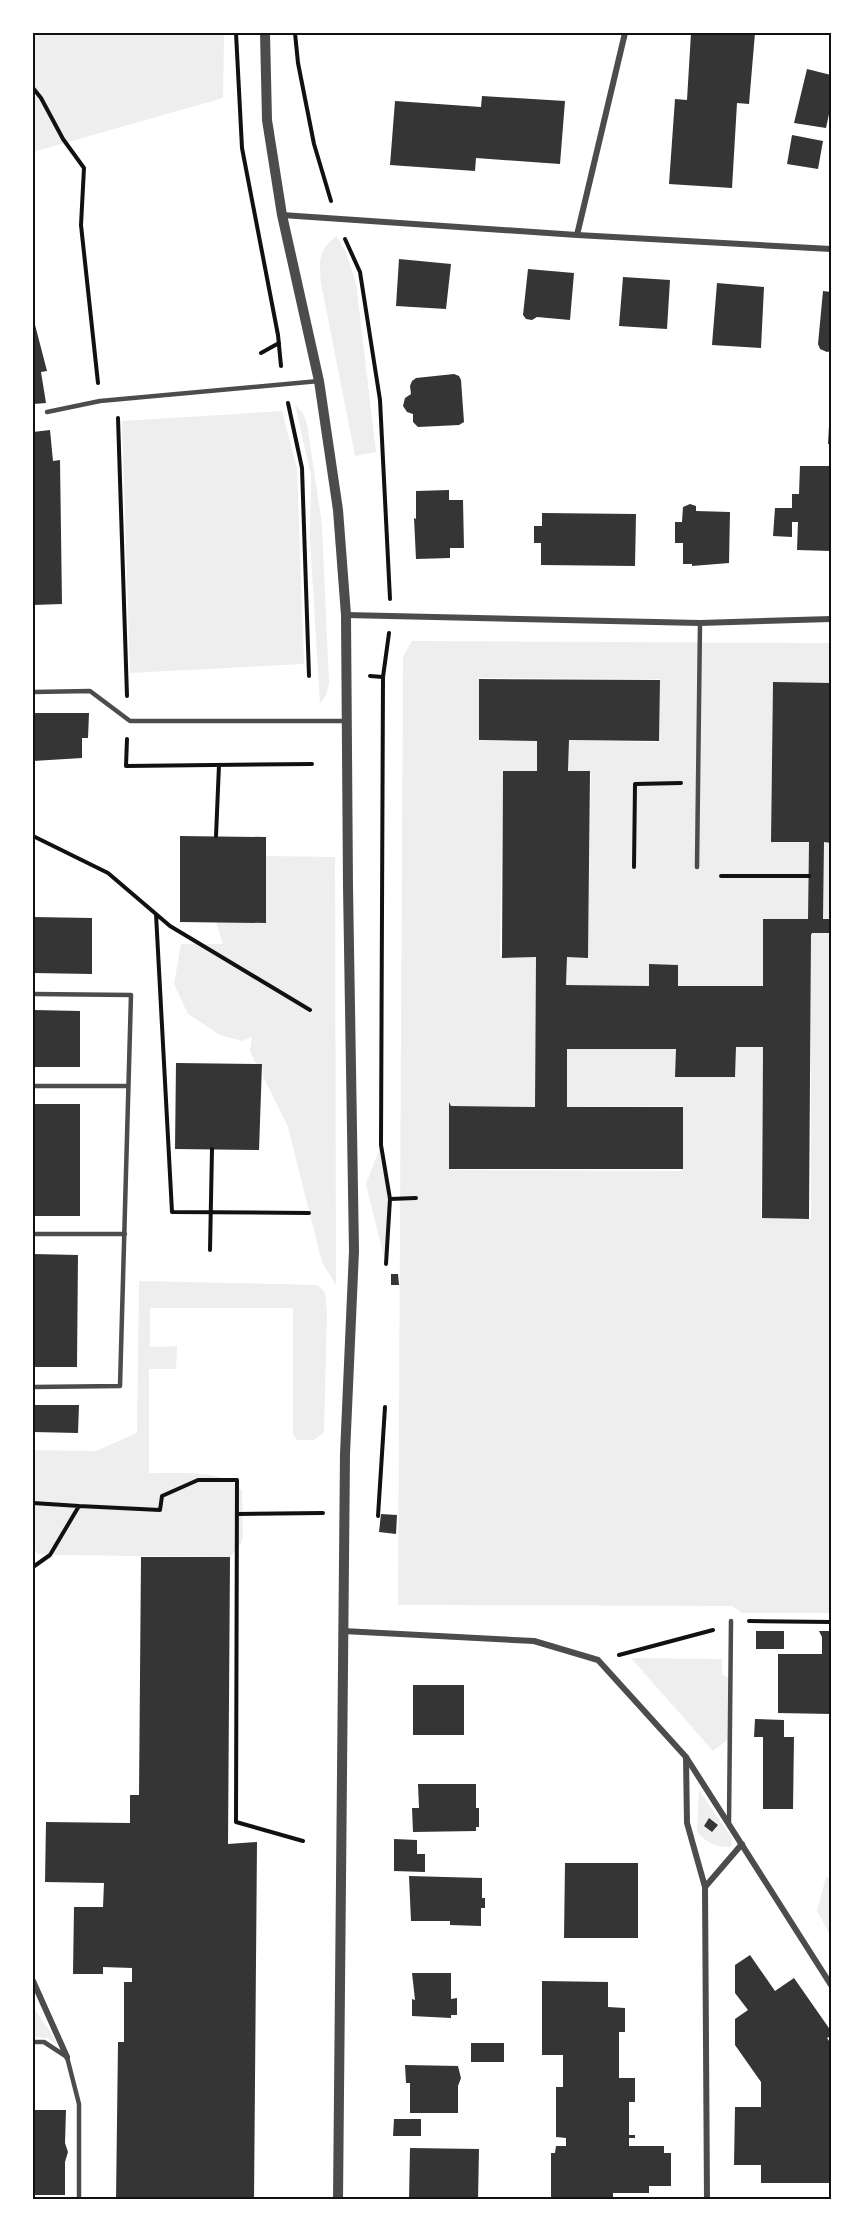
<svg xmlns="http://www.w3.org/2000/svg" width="864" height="2233" font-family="'Varela Round',sans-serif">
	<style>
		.green { fill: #eee }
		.building { fill: #353535 }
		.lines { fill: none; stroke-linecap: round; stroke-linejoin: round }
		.path { stroke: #111; stroke-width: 4 }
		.service { stroke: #4c4c4c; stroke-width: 4.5 }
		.minor { stroke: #4c4c4c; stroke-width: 6 }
		.tertiary { stroke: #4c4c4c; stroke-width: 10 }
		.neatline { fill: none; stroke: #111; stroke-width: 2 }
	</style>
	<rect width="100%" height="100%" fill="#fff"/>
	<path class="green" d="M33,33h191l-1,65 -190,54z
		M336,236l10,16 10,31 20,169 -21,4 -34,-173c-2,-21 -3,-33 15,-47z
		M295,405l8,8 4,11 15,101 7,158 -3,12 -6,9 -10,-165 1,-64z
		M282,411l15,58 7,195 -174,9 -8,-252z
		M412,641l419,2v40h-58l-2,158 38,1 -1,77h-45v67h-85v-21l-29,-1v22l-83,-1 1,-28h23l-2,-1 3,-184 -23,-1 1,-31 90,2 1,-63 -181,-1v63h58v30l-35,1 1,1 -3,183 36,1 -1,150 -86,-1 1,64 232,1 1,-65 -116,1v-58h109v28h59l1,-30h27l-2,171 50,1v-284l1,-2h19v680h-89l-10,-7 -334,-1 5,-948z
		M824,842l7,1v76h-8z
		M266,856l69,1 1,428 -14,-23 -34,-135 -25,-51 -1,-12h-6l-6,-13 2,-14 -10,4 -22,-6 -32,-21 -14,-30 7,-40h42l-7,-22 50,1z
		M381,1145l9,54 -4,58h-2l-18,-73z
		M139,1281l179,4 7,8 2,19 -3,120 -10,8h-17l-4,-6v-126h-143v39l27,-1 -1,23h-27v104c24,1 78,-5 93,18l1,46 -2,6 -11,14 -172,-2 -20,-1 -5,-6v-98l63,1 41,-18z
		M631,1658l91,1v16l8,3 1,59 -18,14z
		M699,1790l33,48 -1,9c-15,0 -24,-4 -34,-15z
		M826,1877l5,2v58l-14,-26z
		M33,2007l17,24 7,13 -10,-6 -14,-1z"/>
	<path class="building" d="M691,33h64l-6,71 -12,-1 -5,85 -63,-4 6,-85 12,1z
		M807,69l24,6v30l-5,23 -32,-5z
		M482,96l83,5 -5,63 -84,-6 -1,13 -85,-6 5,-64 86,6z
		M792,135l31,6 -5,28 -31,-5z
		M399,259l52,5 -5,45 -50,-3z
		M528,269l46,4 -4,47 -33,-3 -5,3 -6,-1 -3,-4z
		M623,277l47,3 -3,49 -48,-3z
		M717,283l47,4 -3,61 -49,-3z
		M823,291l8,1v59l-4,1 -7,-3 -2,-5z
		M33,317l14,54 -6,1 5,31 -13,1z
		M454,374l5,2 2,4 3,42 -5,3 -41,2 -5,-5v-8l-6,-2 -4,-6 2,-8 6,-4 -1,-8 2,-5 4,-3z
		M829,426l2,1v17h-3z
		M50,430l3,31 7,-1 2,144 -29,1v-173z
		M800,466h31v85l-34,-1 1,-28h-6v15l-19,-1 2,-28h17v-14h7z
		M449,490v10h14l1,48h-14v10l-34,1 -2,-41 2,1v-28z
		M690,504l6,2v5l34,1 -1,51 -37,3v-2h-9v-21h-8v-21h7l1,-15z
		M542,513l94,1 -1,52 -94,-1v-22h-7v-17h8z
		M479,679l181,1 -1,61 -90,-1 -1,31h22l-2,187 -21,-1 -1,28 83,1v-22l29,1v21h85v-67h45l1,-77h-38l2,-160 58,1v160l-7,-1 -1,77h8v14h-19l-1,2 -2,284 -47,-1 1,-171h-27l-1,30h-60l1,-28h-109v58h116v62h-234v-67l2,4 84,1 1,-150 -34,1 1,-187h34v-30l-58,-1z
		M33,713h56l-1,25h-6v20l-49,3z
		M180,836l86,1v86l-86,-1z
		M33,917l59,1v56l-59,-1z
		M33,1010l47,1v56h-47z
		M176,1063l86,1 -3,86 -84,-1z
		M33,1104h47v112h-47z
		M33,1254l45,1 -1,112h-44z
		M391,1274h7l1,11h-8z
		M33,1405h46l-1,28 -45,-1z
		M381,1514l16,1 -1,19 -17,-2z
		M141,1557h89l-2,287 29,-2 -3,358h-138l2,-158h6v-60h8v-14l-29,-1v7h-30l1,-67h29l1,-24 -59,-1 1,-60 84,1v-28h9z
		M756,1631h28v18h-28z
		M819,1631h12v83l-53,-1v-59h44v-17z
		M413,1685h51v50h-51z
		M755,1719l29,1v17h10l-1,72h-30v-72h-9z
		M418,1784h58v24h3v19h-3v4l-63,1 -1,-24h7z
		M709,1818l9,7 -6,7 -8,-6z
		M394,1839l23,1v14h8v18l-31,-1z
		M565,1863h73v75h-74z
		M409,1876l73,2v20h3v10h-4v18l-31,-1v-4h-39z
		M750,1955l25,36 19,-13 37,53v5l-4,2 4,6v139h-70v-18h-27l1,-58h26v-25l-26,-37v-26l13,-9 -13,-17v-28z
		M412,1973h39v26l6,-1v17h-6v3l-39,-2v-17l3,1z
		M542,1981l66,1v25l17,1v24h-6v46h16v24h-6v33h6v3h-6v8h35v7h7v33h-22v7h-36v7h-62v-47h4l1,-7h10v-8l-10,-1v-50h7v-32h-21z
		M471,2043h33v19h-33z
		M405,2065l53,1 3,12 -3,8v27h-48v-30h-4z
		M33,2110h33l-1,33 3,9 -3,10v33h-32z
		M394,2119h27v17h-28z
		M410,2148l69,1 -1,51h-69z"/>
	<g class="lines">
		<path class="path" d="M236,33l6,115 36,187 3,31
			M295,33l3,30 16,81 17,57
			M33,88l8,10 22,41 21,29 -3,57 17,158
			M345,239l15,33 20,128 10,199
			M261,353l18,-10
			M288,403l14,65 7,208
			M118,418l9,278
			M370,676l13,1
			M127,739l-1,27 186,-2
			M33,836l75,37 62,53 140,84
			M216,836l3,-71
			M634,867l1,-83 46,-1
			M721,876h88
			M156,914l16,298 137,1
			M390,1199l26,-1
			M210,1250l2,-101
			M386,1264l4,-65 -9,-54 2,-468 6,-44
			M33,1503l46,3 -29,49 -17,12
			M79,1506l81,4 2,-14 36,-16h39l-1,342 67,19
			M237,1514l86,-1
			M378,1516l7,-109
			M749,1621l82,1
			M619,1655l94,-25"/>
		<path class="service" d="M47,412l53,-11 219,-20
			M33,692l57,-1 40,30h217
			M697,867l3,-244
			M33,994l98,1 -11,391 -87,1
			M33,1086h95
			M33,1234h92
			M729,1822l2,-201
			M33,2042h11l23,15 12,47v96"/>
		<path class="minor" d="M282,215l295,20 254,14
			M577,235l48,-202
			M346,615l354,8 131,-4
			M343,1631l191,10 64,19 88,97 145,228
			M686,1757l1,66 18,64 2,313
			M705,1887l37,-43
			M33,1981l34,76"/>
		<path class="tertiary" d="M265,33l2,87 15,95 37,166 19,129 8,105 2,271 6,365 -9,203 -7,746"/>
	</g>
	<rect width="864" height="2233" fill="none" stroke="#ffffff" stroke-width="69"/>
	<rect x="34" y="34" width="796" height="2164" class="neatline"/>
</svg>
